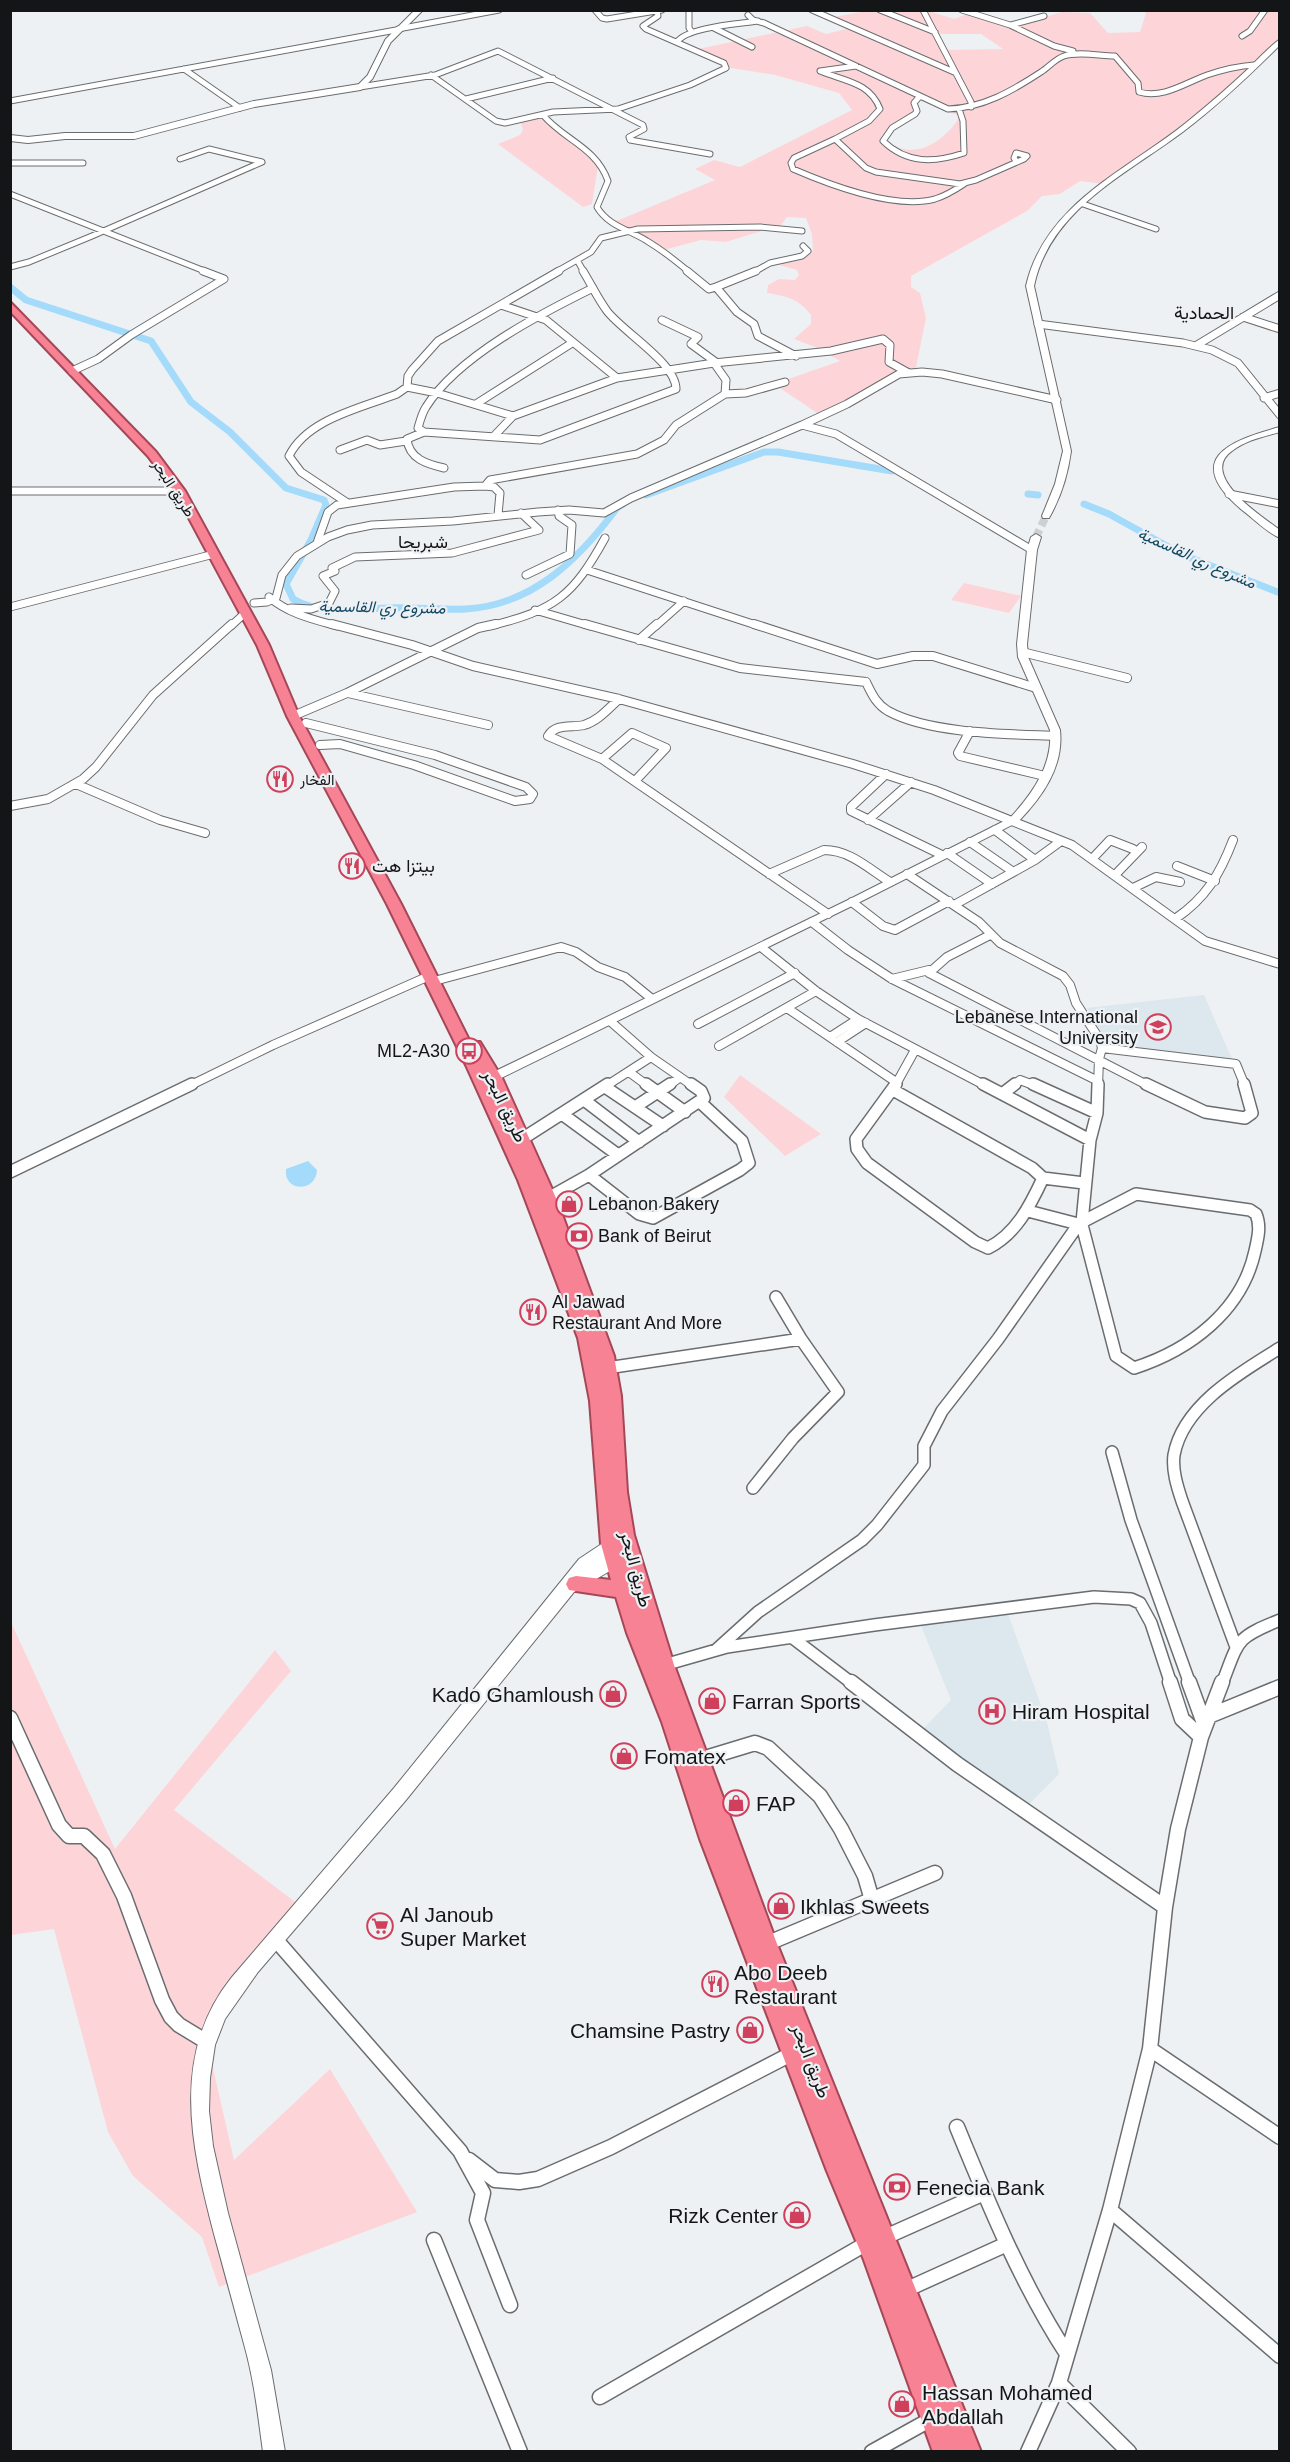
<svg xmlns="http://www.w3.org/2000/svg" width="1290" height="2462" font-family="Helvetica,Vazirmatn,sans-serif">
	<style>
		.built { fill: #dce7ee }
		.green { fill: #fdd5d8; fill-rule: evenodd }
		.water { fill: #a4dafa }
		.lines { fill: none; stroke-linecap: round; stroke-linejoin: round }
		.canal { stroke: #a4dafa; stroke-width: 7 }
		.secondary-tunnel { stroke: #cdd0d3; stroke-width: 8; stroke-dasharray: 8 4.5; stroke-linecap: butt }
		.minor-far4-casing { stroke: #6a6d6f; stroke-width: 7 }
		.minor-far3-casing { stroke: #6a6d6f; stroke-width: 9 }
		.minor-far2-casing { stroke: #6a6d6f; stroke-width: 10 }
		.minor-far1-casing { stroke: #6a6d6f; stroke-width: 14 }
		.minor-casing { stroke: #6a6d6f; stroke-width: 17 }
		.tertiary-casing { stroke: #6a6d6f; stroke-width: 8 }
		.secondary-casing { stroke: #6a6d6f; stroke-width: 2 }
		.trunk-casing { stroke: #a64757; stroke-width: 4 }
		.minor-far4 { stroke: #fff; stroke-width: 5 }
		.minor-far3 { stroke: #fff; stroke-width: 7 }
		.minor-far2 { stroke: #fff; stroke-width: 8 }
		.minor-far1 { stroke: #fff; stroke-width: 11 }
		.minor { stroke: #fff; stroke-width: 14 }
		.tertiary { stroke: #fff; stroke-width: 6 }
		.secondary { fill: #fff; fill-rule: evenodd }
		.trunk { fill: #f68294; fill-rule: evenodd }
		.labels { text-anchor: middle; dominant-baseline: central; stroke-width: 4.5; stroke-linejoin: round; paint-order: stroke }
		.far-street-label { font-size: 15px; fill: #141516; stroke: #eef1f4 }
		.far-poi-label { font-size: 15px; fill: #141516; stroke: #eef1f4; text-anchor: start }
		.far-water-label { font-size: 16px; font-style: italic; fill: #114863; stroke: #eef1f4 }
		.far-quarter-label { font-size: 18px; fill: #141516; stroke: #eef1f4 }
		.poi-label { font-size: 18px; fill: #141516; stroke: #eef1f4; text-anchor: start }
		.street-label { font-size: 18px; fill: #141516; stroke: #eef1f4 }
		.near-poi-label { font-size: 21px; fill: #141516; stroke: #eef1f4; text-anchor: start }
	</style>
	<rect width="100%" height="100%" fill="#eef1f4"/>
	<path class="built" d="M1204,995l28,64 -123,-14 -22,-37z
		M1007,1611l40,111 12,52 -32,32 -104,-77 28,-29 -31,-77z"/>
	<path class="green" d="M867,11h67l-2,1 22,7 16,-6 43,13 49,-14 28,1 18,20 32,-1 6,-19 -3,-2h136v33l-85,76 -91,64 -23,-3 -20,13 -18,2 -15,15 -116,65v11l9,6 6,25 -11,54 -16,2 -35,20 -44,21 -46,-31 66,-23 -25,-14 -21,-8 17,-15v-9c-12,-16 -24,-19 -44,-22l1,-8 11,-6 16,1 4,-5 -2,-5 -18,-5 34,-14 -1,-17 -6,-16 -19,-1 -6,8 -55,17 -25,-2 -41,11 -57,-30 16,-1 96,-40 -20,-11 19,-9 26,7 112,-57 -13,-17 -64,-18 -44,-7 -42,-17 118,-25 19,8 24,-6 -22,-10zM937,34h44l22,15 -62,1zM918,100l42,16c-12,20 -35,40 -61,32 -5,-2 -12,-7 -17,-10l-1,-2 36,-24 -2,-6z
		M542,113l56,53 -6,38 -9,3 -85,-63 22,-9 3,-5 -3,-10z
		M964,583l57,13 -12,17 -58,-13z
		M740,1075l81,59 -36,22 -61,-59z
		M10,1620l105,229 160,-199 16,21 -117,139 129,98 -96,134 27,118 96,-91 87,143 -198,75 -17,-50 -69,-61 -25,-44 -54,-203 -43,6z"/>
	<path class="water" d="M308,1161l9,9c-1,23 -34,22 -31,-1z"/>
	<g class="lines">
		<path class="canal" d="M10,287l16,13 125,41 40,61 39,30 56,56 38,12 2,5 -15,35 -25,44 7,15c26,16 65,10 95,9 26,-1 52,2 78,1 67,-4 113,-50 151,-101l6,-4
			M1028,494l10,1
			M646,495l118,-43h14l114,19
			M1084,504l25,10 74,41 97,38"/>
		<path class="secondary-tunnel" d="M1036,537l10,-21"/>
		<g class="minor-far4-casing">
			<path id="minor-far4" d="M595,10l7,8 5,1 55,-9
				M689,10v18l3,4
				M812,10l142,62
				M880,10l55,22
				M923,10l48,92v5
				M962,10l48,15 44,21 19,5
				M748,15l5,5 11,3 184,86c35,-1 64,-18 93,-37 8,-5 14,-13 23,-16 14,-5 36,0 51,0l23,27 1,9c24,7 46,-9 68,-17 15,-5 31,-9 47,-10
				M1011,25l33,-9
				M714,28l38,19
				M398,29l101,-19
				M1242,36l8,-5 15,-21
				M677,42c10,-15 62,-18 81,-21
				M856,66l-36,5c24,10 50,11 60,38l-11,12 -34,18 31,29 10,4 84,12 16,-4 48,-21 3,-3 -11,-3 -2,5 3,4
				M184,69l56,39
				M431,75l65,46 9,2 48,-11 65,-3 72,-24 36,-17 -2,-5 -78,-34 -3,-3 15,-10 -1,-5
				M360,87l75,-12 63,-24 145,74 1,4 -15,8 1,3 80,14
				M920,96l-6,7 3,8 -2,3 -23,14 -9,13c24,23 51,22 81,12l-1,-32 -4,-12
				M466,99l87,-21
				M10,101l386,-71
				M543,115c21,25 53,32 65,66l-11,26c11,19 33,23 50,34 15,9 29,20 42,31
				M835,139l-41,19 -3,5 2,6c37,16 101,41 142,30 10,-3 20,-9 29,-15
				M10,163h73
				M10,194l197,78
				M1083,204l73,25
				M577,260l7,12
				M10,267l19,-5 63,-26 170,-74 -53,-13 -29,10
				M556,272l35,-20 10,-14 37,-9 122,-2 42,4
				M754,272l16,-9 32,-7 6,-5 -5,-5"/>
		</g>
		<g class="minor-far3-casing">
			<path id="minor-far3" d="M583,271c8,13 15,28 24,40 16,21 69,52 69,78l-136,51 -116,-8 -6,-4c2,-7 4,-15 8,-21 32,-51 114,-93 167,-119
				M687,271l22,18 7,-2
				M756,271l-40,16 21,25 17,12 4,12 38,20
				M501,305l45,15 71,58
				M1243,317l37,12
				M662,320l36,17 -7,7 26,19
				M1038,324l145,19 29,7 26,13 42,52
				M1197,345l83,-50
				M72,371l26,-12 33,-24 93,-56 -21,-8
				M407,387l1,-11 4,-6 26,-29 121,-70
				M725,394l21,-1 39,-11
				M1264,398l16,-5
				M476,404l96,-61
				M802,425l34,9 196,116
				M424,432l-17,7c2,20 20,25 37,29
				M494,436l19,-20 104,-38 97,-15 117,-12 52,-12 7,6 -1,17 18,10
				M340,450l27,-10 13,5 26,-4
				M10,491h170
				M1229,494l51,10
				M346,502l-45,-30 -12,-16c18,-37 72,-48 108,-62l10,-7 30,6 76,23
				M498,515l2,-22 -6,-6 -9,-1 5,-6 147,-26 27,-14 12,-15 49,-31 1,-14 -12,-17
				M317,543l11,-31 9,-7 117,-18 31,-1
				M587,570l172,56
				M526,575l44,-21 2,-29 -13,-9 -1,-6
				M269,597c20,17 43,22 68,29
				M254,603l13,-1 9,-4 6,-23 15,-19 31,-19 19,-7 25,-5 81,-4 85,-9 31,-2 35,3 27,-15 171,-73 45,-21 52,-30 23,-2 20,2 115,26
				M10,607l204,-53
				M291,608l20,1 18,-6 6,-12 -12,-15 12,-5 -3,-3 23,-11 97,-4 87,-23 -18,-17
				M535,610l55,16
				M231,626l14,-13
				M490,626c65,-16 83,-30 115,-88
				M656,626l28,-25"/>
		</g>
		<g class="minor-far2-casing">
			<path id="minor-far2" d="M332,624l80,21 61,21 146,33 234,65 81,26 138,55 133,96 75,23
				M585,624l155,44 126,14
				M754,624l123,40 36,-8h20l103,32
				M639,640l18,-16
				M1022,652l105,26
				M866,682c6,12 10,22 22,29 42,23 120,23 168,25
				M348,693l140,32
				M619,699c-11,10 -21,22 -35,26 -13,3 -28,-2 -36,11l54,23 226,155
				M293,716l54,-23 131,-65 18,-4
				M306,723l129,32 91,32 7,7 -3,5 -15,2 -101,-36 -74,-21 -20,1
				M970,731l-12,22 2,3 85,20
				M602,759l30,-26 34,15 -31,33
				M886,774l-35,33v4l91,44
				M76,784l84,36 45,13
				M10,806l38,-7 35,-20 13,-12 57,-72 79,-71
				M868,820l43,-38
				M995,830l40,30
				M970,842l42,29
				M947,853l45,31
				M1093,858l17,-18 23,9
				M1177,866l38,15
				M769,874l55,-24c26,0 45,19 66,32
				M907,874l72,48 21,21 63,33 7,9 6,18 24,37 2,8 -3,11 -1,27
				M1115,875l27,-28
				M1133,888l23,-11 24,5
				M852,902l31,24 12,4 54,-29
				M954,905l81,-45 26,-19
				M1175,919c31,-21 45,-45 58,-79
				M812,922l36,28 44,29 206,102
				M990,935l-43,22 -18,16 220,113
				M761,947l55,44 42,28 128,67
				M892,979l37,-9
				M438,980l123,-33 15,5 22,15 27,10 27,22
				M787,1008l109,74
				M610,1021l41,36 42,29
				M698,1024l97,-51
				M830,1037l28,-18
				M837,1042l29,-19
				M719,1046l97,-55
				M1102,1048l134,16 9,22
				M629,1072l19,14
				M189,1086l84,-41 156,-69
				M606,1086l45,-29
				M668,1086l11,-8
				M895,1086l20,-36
				M1013,1086l7,-6 16,6"/>
		</g>
		<g class="minor-far1-casing">
			<path id="minor-far1" d="M646,1084l39,28
				M896,1084l-40,55 1,10 10,14 108,79 13,6c28,-14 42,-42 55,-70
				M983,1084l107,56
				M1033,1084l64,29
				M1146,1084l59,28 40,6 7,-5 -8,-29
				M605,1087l58,39
				M893,1090l139,78 11,10 41,5
				M1002,1094l13,-10
				M584,1100l55,42
				M635,1107l35,-23
				M562,1114l56,41
				M522,1139l86,-55
				M10,1172l182,-88
				M589,1175l50,39 14,4 87,-48 9,-7 -7,-22 -42,-39
				M1136,1194l114,16 6,4c5,12 2,24 -1,37 -13,60 -65,99 -121,117l-18,-12 -34,-131v-3z
				M548,1198l41,-23 115,-77 -3,-7 -10,-7
				M1028,1211l54,14
				M1082,1222l8,-82 7,-27 1,-29
				M607,1368l194,-29
				M1112,1452l19,68 59,164
				M753,1488l40,-50 45,-46 -37,-53 -25,-42
				M794,1639l59,45
				M1236,1647l-54,-146c-5,-15 -10,-31 -8,-46 9,-50 67,-83 106,-107
				M716,1650l42,-38 104,-72 15,-15 47,-60v-19l18,-35 56,-72 80,-114
				M664,1665l63,-18 147,-22 220,-28 37,2 9,4 11,20 20,61
				M1222,1684c17,-44 13,-46 58,-64"/>
		</g>
		<g class="minor-casing">
			<path id="minor" d="M851,1682l106,82 208,143
				M1170,1682l12,37 19,18
				M1189,1682l16,44
				M1209,1716l71,-29
				M10,1718l49,107 10,11h15l19,18 21,42 38,104 9,17 8,8 28,17
				M699,1760l56,-17 13,5 52,48 21,33 24,47 7,24
				M276,1940l184,211 23,42 -6,27 33,85
				M766,1944l169,-71
				M1150,2049l130,88
				M957,2127c32,78 64,156 110,227
				M469,2160l26,20 24,2 19,-3 73,-32 184,-95
				M1110,2210l170,146
				M883,2238l101,-45
				M434,2240l86,212
				M903,2291l104,-47
				M1059,2383l70,69
				M600,2397l269,-155
				M872,2452l63,-35
				M1028,2452l31,-69 51,-173 40,-161 15,-142 13,-78 23,-92 21,-55"/>
		</g>
		<g class="tertiary-casing">
			<path id="tertiary" d="M10,138l18,2 37,-4h69l120,-32 106,-17 10,-10 18,-36 31,-31"/>
		</g>
		<g class="secondary-casing">
			<path id="secondary" d="M1280,39v6c-30,30 -62,60 -96,86 -57,43 -134,78 -150,155l37,165c-3,23 -10,46 -22,67h-6l-1,-2 13,-32 8,-33 -37,-165c19,-83 102,-116 161,-164 21,-17 42,-35 62,-54 10,-10 20,-21 31,-29z
				M1280,427v5c-17,5 -34,8 -48,19 -34,24 30,66 48,79v8c-14,-6 -26,-19 -38,-28 -59,-50 -15,-69 38,-83z
				M1036,534l5,3 -4,13 -10,94 1,13 32,73c4,37 -18,67 -42,92l-162,82 -367,180h-8l-2,-3 2,-3 367,-178 162,-82c23,-25 43,-53 40,-88l-32,-73 -1,-13 10,-94 4,-13z
				M618,1533l5,1 3,5 -3,5 -19,15 17,-10 6,2 2,5 -2,5 -53,31 -168,208 -148,172 -33,47 -10,26 -5,33 -1,33 4,35 15,67 43,157 14,82h-22c-5,-37 -9,-73 -19,-108 -10,-37 -20,-74 -30,-110 -23,-88 -44,-180 18,-257l162,-189 185,-229z"/>
		</g>
		<g class="trunk-casing">
			<path id="trunk" d="M10,302l146,150 29,39 84,154 30,71 102,188 69,138h10l22,36 54,120 58,158 7,40 6,96 7,43 40,130 103,279 204,508h-48l-69,-192 -37,-89 -127,-332 -38,-117 -35,-89 -11,-36 -47,-7 -3,-6 3,-6 7,-2 35,4 -10,-36 -11,-143 -12,-63 -60,-158 -52,-115 -79,-161 -100,-188 -30,-71 -82,-153 -27,-36 -138,-145z"/>
		</g>
		<use href="#minor-far4" class="minor-far4"/>
		<use href="#minor-far3" class="minor-far3"/>
		<use href="#minor-far2" class="minor-far2"/>
		<use href="#minor-far1" class="minor-far1"/>
		<use href="#minor" class="minor"/>
		<use href="#tertiary" class="tertiary"/>
		<use href="#secondary" class="secondary"/>
		<use href="#trunk" class="trunk"/>
	</g>
	<defs>
		<g id="restaurant-ring" transform="scale(1.35)"><circle r="9.5" fill="#eef1f4" stroke="#d0405c" stroke-width="1.5"/><path d="M-5-6h1v4h1v-4h1v4h1v-4h1v5L-1.5 .5V6h-2V.5L-5-1ZM5-6V6H3V1.5H1.5Q1.5-4 5-6Z" fill="#d0405c"/></g>
		<g id="university-ring" transform="scale(1.35)"><circle r="9.5" fill="#eef1f4" stroke="#d0405c" stroke-width="1.5"/><path d="M0-5L7-2L0 1L-7-2ZM-4 1L0 2.5L4 1V4Q0 6-4 4Z" fill="#d0405c"/></g>
		<g id="bus-ring" transform="scale(1.35)"><circle r="9.5" fill="#eef1f4" stroke="#d0405c" stroke-width="1.5"/><path d="M-5-6H5V4H4V6H2V4H-2V6H-4V4H-5ZM-3.5-4V0h7V-4ZM-3.5 1.2v1.5H-2V1.2ZM2 1.2v1.5H3.5V1.2Z" fill="#d0405c"/></g>
		<g id="shop-ring" transform="scale(1.35)"><circle r="9.5" fill="#eef1f4" stroke="#d0405c" stroke-width="1.5"/><path d="M-5-2.5h2.3a2.7 3.5 0 0 1 5.4 0H5L5.5 6h-11ZM-1.5-2.5h3a1.5 2.3 0 0 0-3 0Z" fill="#d0405c"/></g>
		<g id="bank-ring" transform="scale(1.35)"><circle r="9.5" fill="#eef1f4" stroke="#d0405c" stroke-width="1.5"/><path d="M-6-4H6V4H-6ZM0-2.3a2.3 2.3 0 1 0 0 4.6a2.3 2.3 0 1 0 0-4.6Z" fill="#d0405c"/></g>
		<g id="hospital-ring" transform="scale(1.35)"><circle r="9.5" fill="#eef1f4" stroke="#d0405c" stroke-width="1.5"/><path d="M-5-5h3v3.5h4V-5h3V5h-3V1.5h-4V5h-3Z" fill="#d0405c"/></g>
		<g id="supermarket-ring" transform="scale(1.35)"><circle r="9.5" fill="#eef1f4" stroke="#d0405c" stroke-width="1.5"/><path d="M-6-5.5h2.5l.6 2H6L4.5 2H-2.5L-4.4-4H-6ZM-1.5 3.2a1.3 1.3 0 1 0 .1 0ZM3 3.2a1.3 1.3 0 1 0 .1 0Z" fill="#d0405c"/></g>
	</defs>
	<g fill-rule="evenodd">
		<use href="#restaurant-ring" x="280" y="779"/>
		<use href="#restaurant-ring" x="352" y="866"/>
		<use href="#university-ring" x="1158" y="1027"/>
		<use href="#bus-ring" x="469" y="1051"/>
		<use href="#shop-ring" x="569" y="1204"/>
		<use href="#bank-ring" x="579" y="1236"/>
		<use href="#restaurant-ring" x="533" y="1312"/>
		<use href="#shop-ring" x="613" y="1694"/>
		<use href="#shop-ring" x="712" y="1701"/>
		<use href="#hospital-ring" x="992" y="1711"/>
		<use href="#shop-ring" x="624" y="1756"/>
		<use href="#shop-ring" x="736" y="1803"/>
		<use href="#shop-ring" x="781" y="1906"/>
		<use href="#supermarket-ring" x="380" y="1926"/>
		<use href="#restaurant-ring" x="715" y="1984"/>
		<use href="#shop-ring" x="750" y="2030"/>
		<use href="#bank-ring" x="897" y="2187"/>
		<use href="#shop-ring" x="797" y="2215"/>
		<use href="#shop-ring" x="902" y="2404"/>
	</g>
	<g class="labels">
		<g class="far-street-label">
			<text transform="translate(174 488) rotate(57)">طريق البحر</text>
		</g>
		<g class="far-poi-label">
			<text x="300" y="779">الفخار</text>
		</g>
		<g class="far-water-label">
			<text transform="translate(1197 558) rotate(24)">مشروع ري القاسمية</text>
			<text transform="translate(382 607) rotate(1)">مشروع ري القاسمية</text>
		</g>
		<g class="far-quarter-label">
			<text x="1204" y="313">الحمادية</text>
			<text x="423" y="542">شبريحا</text>
		</g>
		<g class="poi-label">
			<text x="372" y="866">بيتزا هت</text>
			<text x="1138" y="1017" text-anchor="end">Lebanese International<tspan x="1138" dy="21">University</tspan></text>
			<text x="450" y="1051" text-anchor="end">ML2-A30</text>
			<text x="588" y="1204">Lebanon Bakery</text>
			<text x="598" y="1236">Bank of Beirut</text>
			<text x="552" y="1302">Al Jawad<tspan x="552" dy="21">Restaurant And More</tspan></text>
		</g>
		<g class="street-label">
			<text transform="translate(505 1106) rotate(64)">طريق البحر</text>
			<text transform="translate(636 1569) rotate(75)">طريق البحر</text>
			<text transform="translate(811 2061) rotate(69)">طريق البحر</text>
		</g>
		<g class="near-poi-label">
			<text x="594" y="1694" text-anchor="end">Kado Ghamloush</text>
			<text x="732" y="1701">Farran Sports</text>
			<text x="1012" y="1711">Hiram Hospital</text>
			<text x="644" y="1756">Fomatex</text>
			<text x="756" y="1803">FAP</text>
			<text x="800" y="1906">Ikhlas Sweets</text>
			<text x="400" y="1914">Al Janoub<tspan x="400" dy="24">Super Market</tspan></text>
			<text x="734" y="1972">Abo Deeb<tspan x="734" dy="24">Restaurant</tspan></text>
			<text x="730" y="2030" text-anchor="end">Chamsine Pastry</text>
			<text x="916" y="2187">Fenecia Bank</text>
			<text x="778" y="2215" text-anchor="end">Rizk Center</text>
			<text x="922" y="2392">Hassan Mohamed<tspan x="922" dy="24">Abdallah</tspan></text>
		</g>
	</g>
	<rect width="1290" height="2462" fill="none" stroke="#141516" stroke-width="24"/>
</svg>
